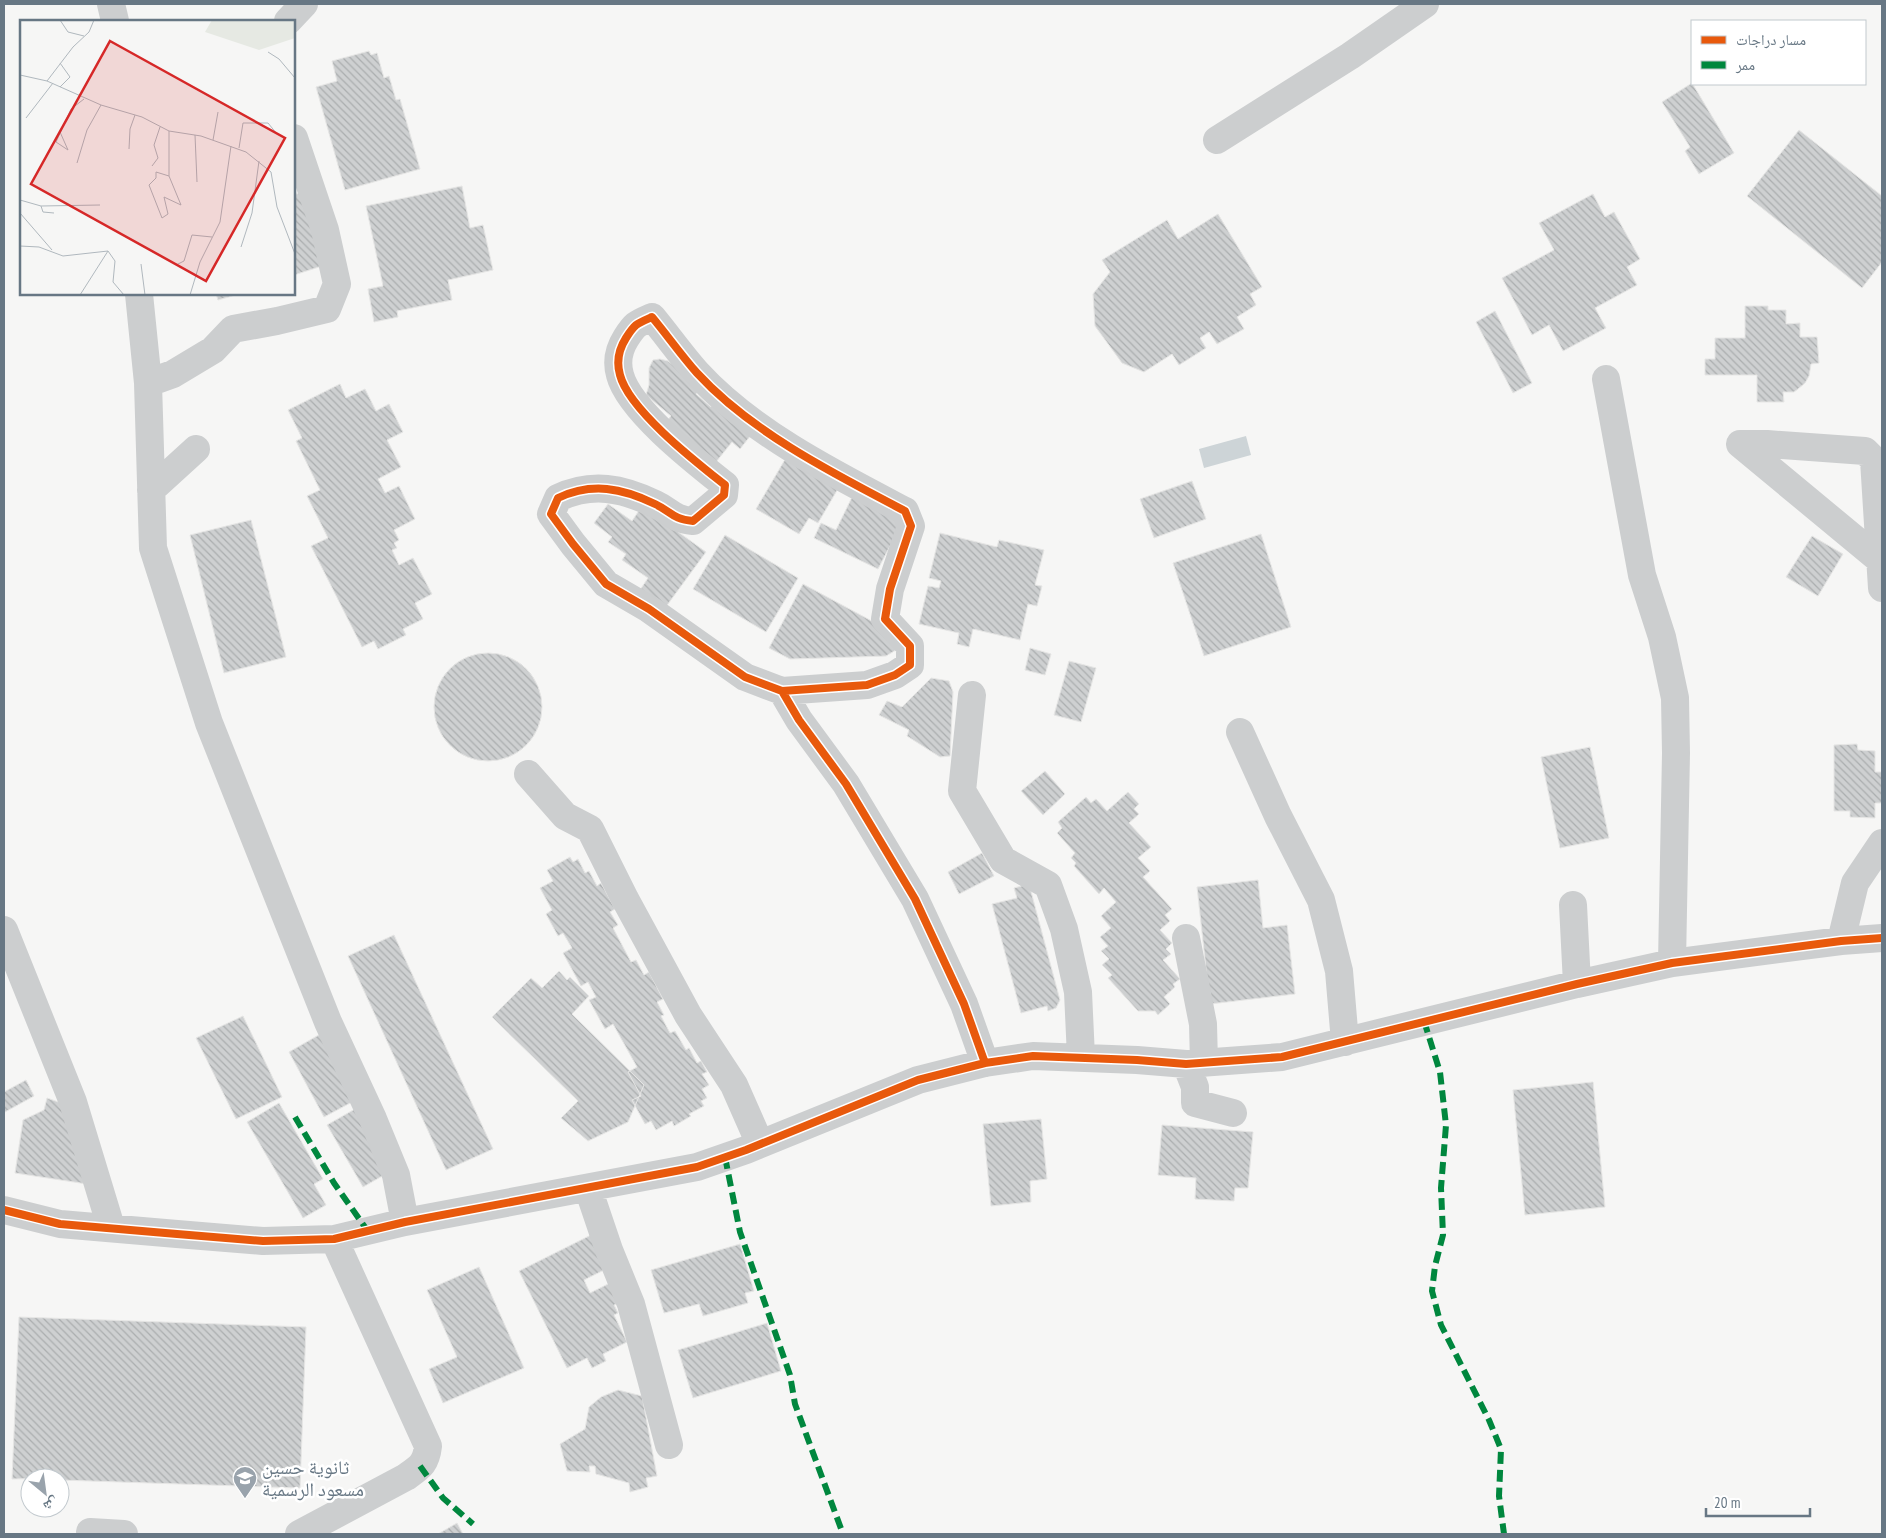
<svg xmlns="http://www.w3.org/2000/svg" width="1886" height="1538" font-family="'PT Sans Narrow','Noto Naskh Arabic',sans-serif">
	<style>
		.water { fill: #cdd4d7 }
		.building { fill: url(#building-back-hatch); stroke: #e6e6e5 }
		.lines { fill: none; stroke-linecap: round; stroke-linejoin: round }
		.minor { stroke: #cccecf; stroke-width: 28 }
		.quiet { stroke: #00873e; stroke-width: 6; stroke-dasharray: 12 6; stroke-linecap: butt }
		.cycleway-casing { stroke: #fff; stroke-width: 11 }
		.cycleway { stroke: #e8590c; stroke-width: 8 }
		.labels { text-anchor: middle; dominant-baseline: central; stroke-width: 5; stroke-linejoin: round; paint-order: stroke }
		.poi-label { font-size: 19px; fill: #677784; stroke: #fff; text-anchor: start }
		.inset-road { fill: none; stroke: #b0b8be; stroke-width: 1 }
		.view { fill: #d62828; fill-opacity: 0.15; stroke: #d62828; stroke-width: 2.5 }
		.inset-edge { fill: none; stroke: #677784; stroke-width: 2.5 }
	</style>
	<defs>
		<pattern id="building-back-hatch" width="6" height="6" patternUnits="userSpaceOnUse" patternTransform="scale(1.25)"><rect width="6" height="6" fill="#ced0d1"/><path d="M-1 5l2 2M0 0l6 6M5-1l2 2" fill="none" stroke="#abaeaf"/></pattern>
	</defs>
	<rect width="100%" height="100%" fill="#f6f6f5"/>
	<path class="water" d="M1246,436l5,19 -47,13 -5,-19z"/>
	<path class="building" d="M369,51l2,4 6,-2 7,25 5,-2 7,24 4,-1 20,70 -75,21 -29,-103 21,-6 -5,-20z
		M1692,83l42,70 -35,21 -14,-23 5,-4 -28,-45z
		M1799,130l83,66v66l-20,26 -115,-92z
		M294,185l2,9 5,-1 21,73 -28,9z
		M462,186l8,42 13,-3 10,45 -45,10 4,20 -55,11 1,6 -24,5 -6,-33 15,-3 -17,-80z
		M1593,194l12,23 9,-5 26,47 -13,8 10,18 -42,23 11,20 -43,23 -14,-26 -17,10 -30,-57 52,-28 -15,-27z
		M1218,214l44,73 -12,7 6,11 -19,12 7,12 -27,15 -8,-12 -9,6 6,10 -27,17 -7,-11 -28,18 -22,-9 -27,-37 -2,-32 17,-22 -8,-12 65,-40 11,19z
		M216,294h23l-21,6z
		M1745,306h23v4h18v14l14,-1v14h17l2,26 -8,1 -2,12 -4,7 -7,6 -4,3h-11l1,10h-27v-27h-52v-16h10v-21h30z
		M1495,311l37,72 -19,10 -37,-71z
		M660,359l8,2 33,27 -5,6 15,13 1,-2 39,30 -11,14 -8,-7 -16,20 -50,-40 5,-6 -25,-21 3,-10v-17l4,-8z
		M340,384l6,14 19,-9 11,22 13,-7 14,28 -16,8 14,27 -23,12 7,14 14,-7 16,33 -21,11 5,10 -5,3 3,5 -5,2 7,15 14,-7 19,36 -17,9 8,16 -20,10 3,6 -28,14 -4,-8 -12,6 -51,-101 17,-8 -21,-42 13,-6 -24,-49 6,-3 -14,-28z
		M787,456l52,31 -21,36 -9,-5 -10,16 -43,-25z
		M1192,481l14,38 -52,19 -14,-39z
		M855,491l50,35 -15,20 -12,23 -64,-31 7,-15 15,7z
		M608,504l24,17 10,-15 64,46 -41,56 -25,-18 8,-12 -26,-18 4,-6 -18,-12 4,-5 -18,-14z
		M251,520l35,137 -62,16 -34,-138z
		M940,533l57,14 2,-7 45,10 -9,35 7,1 -5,20 -9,-2 -8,36 -47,-11 -4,18 -12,-3 2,-11 -40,-9 9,-38 11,2 2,-7 -12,-3z
		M1261,534l30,93 -87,29 -31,-93z
		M725,535l73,43 -32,54 -73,-43z
		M1812,536l31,18 -25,42 -32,-19z
		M803,584l91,49 2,17 -10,6 -96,3 -21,-11z
		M1030,648l21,6 -6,21 -20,-5z
		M434 707a54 54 0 1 1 108 0a54 54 0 1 1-108 0Z
		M1069,661l27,7 -15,54 -27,-7z
		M931,678l18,3 4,11 -3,64 -10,1 -33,-21 2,-6 -30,-15 8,-14 15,6z
		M1857,744l1,6 17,1v21h7v31h-7v15l-25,-1v-6h-16v-66z
		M1590,747l19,91 -49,10 -19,-91z
		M1045,771l20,23 -22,21 -22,-24z
		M1128,792l11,12 -5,5 5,5 -10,9 22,24 -13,11 12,13 -7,6 29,32 -7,6 5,6 -10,9 12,13 -6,6 5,5 -8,6 17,19 -7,5 2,3 -11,10 6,7 -12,11 -3,-4h-17l-30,-33 4,-3 -10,-10 7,-6 -8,-8 7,-5 -8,-9 11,-9 -10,-12 15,-14 -12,-14 -5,6 -25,-28 2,-3 -5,-5 4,-5 -18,-20 5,-5 -4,-6 28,-25 5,6 5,-4 11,12z
		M982,853l12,23 -35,18 -11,-22z
		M570,857l3,5 5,-3 7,14 4,-2 8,15 4,-3 14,26 -5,3 8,13 -5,3 18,34 5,-2 8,15 5,-3 14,27 -6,3 7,13 -3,1 9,17 5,-2 11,19 3,-2 8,15 4,-2 6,11 -5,2 7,11 -7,4 5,9 -6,3 3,5 -15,8 2,2 -17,10 -2,-5 -16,9 -5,-9 -6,3 -13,-24 9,-4 -13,-24 9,-5 -24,-43 -8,5 -16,-29 7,-3 -8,-15 -7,4 -18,-33 9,-5 -9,-15 -5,3 -12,-22 6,-4 -12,-22 13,-7 -6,-11z
		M1258,880l5,48 24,-3 8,69 -85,10 -13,-117z
		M1029,884l31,116 -4,8 -8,3 -1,-5 -26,7 -29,-109 25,-6 -3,-10z
		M394,935l99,214 -47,21 -98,-214z
		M559,971l8,9 3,-3 19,19 -17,18 72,71 -16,37 -40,19 -27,-23 17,-17 -86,-84 39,-39 11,10z
		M243,1016l39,81 -46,22 -40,-81z
		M324,1032l30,69 -30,16 -35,-65z
		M26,1080l8,16 -29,16 -1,-3v-17z
		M1593,1082l12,125 -80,8 -12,-125z
		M47,1098l17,6 23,80 -72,-11 8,-53 21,-10z
		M279,1103l44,76 -9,5 12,21 -23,13 -56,-96z
		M362,1105l29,66 -28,16 -36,-62z
		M1041,1119l6,60 -17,2 1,21 -40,4 -8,-82z
		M1162,1125l91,7 -5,56h-13l-1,13 -39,-2 1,-21 -38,-3z
		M593,1234l17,33 -26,13 6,13 24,-12 9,20 -9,4 4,8 -4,2 13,27 -24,12 3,7 -14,7 -5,-10 -20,10 -48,-97z
		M740,1244l14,47 -9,2 3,10 -45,13 -4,-12 -35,9 -13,-43z
		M479,1267l45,101 -81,35 -14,-34 28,-12 -30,-67z
		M19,1317l287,10 -6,161 -240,-8v-2l-48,1z
		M767,1323l14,48 -88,27 -15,-48z
		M618,1390l24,6 15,80 -11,2 2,9 -18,5 -1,-9 -33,-9 -1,-8h-6l1,6 -23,-1 -7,-27 25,-15 4,-22 12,-10z
		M457,1523l6,11h-25z"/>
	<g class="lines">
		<path class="minor" d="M111,4l4,17
			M288,21l16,-17
			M1217,140l133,-84 75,-52
			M139,294l9,89 5,165 56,175 119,299 45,97 23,56 9,47
			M1606,379l36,196 20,62 13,61 1,55 -4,210
			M148,383l25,-9 40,-24 20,-21 44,-8 50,-12 10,-25 -12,-54 -31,-92
			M151,490l45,-41
			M1880,560l-140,-116h27l98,7 9,9 8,128
			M782,691l85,-6 28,-10 15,-10v-19l-25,-27 5,-30 21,-63 -6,-15c-71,-37 -154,-79 -208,-138 -16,-18 -30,-38 -45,-56 -16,7 -17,7 -26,21 -7,11 -10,23 -6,37 9,35 76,87 105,110l-1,10 -31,26c-21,-2 -21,-9 -38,-17 -33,-16 -63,-22 -97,-6l-7,16 22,30 33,40 43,25 96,68 37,14 17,29 47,64 69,115 49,105 21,59
			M972,695l-10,96 41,69 45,25 16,44 14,63 3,65
			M1240,732l38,84 43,84 18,71 6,71
			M528,774l37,42 25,13 35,70 63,116 46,70 26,59
			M1573,905l4,79
			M4,930l69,172 38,125
			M1186,938l17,86 1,39
			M1841,941l14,-58 27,-40
			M1186,1064l9,23v16l38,10
			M588,1188l21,62 22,54 38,141
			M4,1210l56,14 117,10 86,7 71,-2 71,-17 292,-55 49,-17 172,-70 67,-17 48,-7 104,4 49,4 96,-7 295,-73 95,-21 169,-22 41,-3
			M90,1532l34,2
			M299,1534l107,-57c14,-10 20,-13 22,-31l-94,-207"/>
		<path class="quiet" d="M1424,1021l16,51 6,53 -5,63 2,47 -8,31 -3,25 9,34 48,95 12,29 -2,47 5,38
			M295,1117l39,66 33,47
			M725,1157l15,75 50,143 5,29 48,130
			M420,1466l23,32 30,26"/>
		<g class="cycleway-casing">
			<path id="cycleway" d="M782,691l85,-6 28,-10 15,-10v-19l-25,-27 5,-30 21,-63 -6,-15c-71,-37 -154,-79 -208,-138 -16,-18 -30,-38 -45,-56 -16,7 -17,7 -26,21 -7,11 -10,23 -6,37 9,35 76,87 105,110l-1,10 -31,26c-21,-2 -21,-9 -38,-17 -33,-16 -63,-22 -97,-6l-7,16 22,30 33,40 43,25 96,68 37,14 17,29 47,64 69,115 49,105 21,59
				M4,1210l56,14 117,10 86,7 71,-2 71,-17 292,-55 49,-17 172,-70 67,-17 48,-7 104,4 49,4 96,-7 295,-73 95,-21 169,-22 41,-3"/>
		</g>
		<use href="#cycleway" class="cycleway"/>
	</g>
	<defs>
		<g id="school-pin" transform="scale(1.25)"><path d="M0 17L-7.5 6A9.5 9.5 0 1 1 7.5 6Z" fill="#99a3ac" stroke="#fff"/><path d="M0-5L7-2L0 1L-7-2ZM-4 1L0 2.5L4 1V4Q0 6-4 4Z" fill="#fff"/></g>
	</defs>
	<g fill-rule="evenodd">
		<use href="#school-pin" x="245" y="1478"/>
	</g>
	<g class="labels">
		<g class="poi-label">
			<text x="262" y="1467">ثانوية حسين<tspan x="262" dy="22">مسعود الرسمية</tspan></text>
		</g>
	</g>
	<g transform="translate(20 20)">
		<rect width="275" height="275" fill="#f6f6f5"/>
		<path d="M192,0h83v18l-36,12 -54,-18z" fill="#e6e9e3"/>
		<path class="inset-road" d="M40,0l8,12 16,4M248,32l11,7 16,19M40,43l10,14 -10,10M0,55l27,6 54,24 41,12 27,14 32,5 45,16 25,20 6,35 18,47M27,61l26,-34 16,-15 5,-12M6,98l27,-35M40,112l8,18 -12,-8 15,-33 13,-10M175,115l2,47M193,120l5,-28M219,128l4,-25h25l9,11M109,129l1,-20 5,-14M57,143l10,-33 14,-25M132,146l6,-8 -4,-13 6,-18M149,156l-13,-4v6l-7,7 13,33 6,-4 -4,-17 17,8 -12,-29v-45M0,180l21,6 59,-1M21,186l2,6 11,1M0,193l32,37M0,226l19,1 24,9 45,-5 7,10 -2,21 11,13M221,227l11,-34 7,-52M121,244l4,31M156,245l8,-4 8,-26 20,2M60,275l28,-44M170,275l10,-33 20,-40 11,-76"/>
		<path class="view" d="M90,21l175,97 -79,143 -175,-97z"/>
		<rect width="275" height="275" class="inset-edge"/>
	</g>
	<rect width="1886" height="1538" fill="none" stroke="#677784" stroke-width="10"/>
	<rect x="1691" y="20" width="175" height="65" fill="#ffffff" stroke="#c2c9ce"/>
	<rect x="1701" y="36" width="25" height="8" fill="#e8590c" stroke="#c2c9ce"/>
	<text x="1736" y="45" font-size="15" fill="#677784">مسار دراجات</text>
	<rect x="1701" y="61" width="25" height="8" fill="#00873e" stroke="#c2c9ce"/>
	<text x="1736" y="70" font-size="15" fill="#677784">ممر</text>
	<g transform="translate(45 1493) rotate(151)"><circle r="24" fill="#ffffff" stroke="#c2c9ce"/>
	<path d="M0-4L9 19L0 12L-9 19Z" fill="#99a3ac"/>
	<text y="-8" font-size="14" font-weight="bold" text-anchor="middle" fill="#677784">ش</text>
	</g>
	<path d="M1706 1508v8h104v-8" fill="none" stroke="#677784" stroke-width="2.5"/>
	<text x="1714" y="1508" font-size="15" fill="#677784" stroke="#ffffff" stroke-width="4" paint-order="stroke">20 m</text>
</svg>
